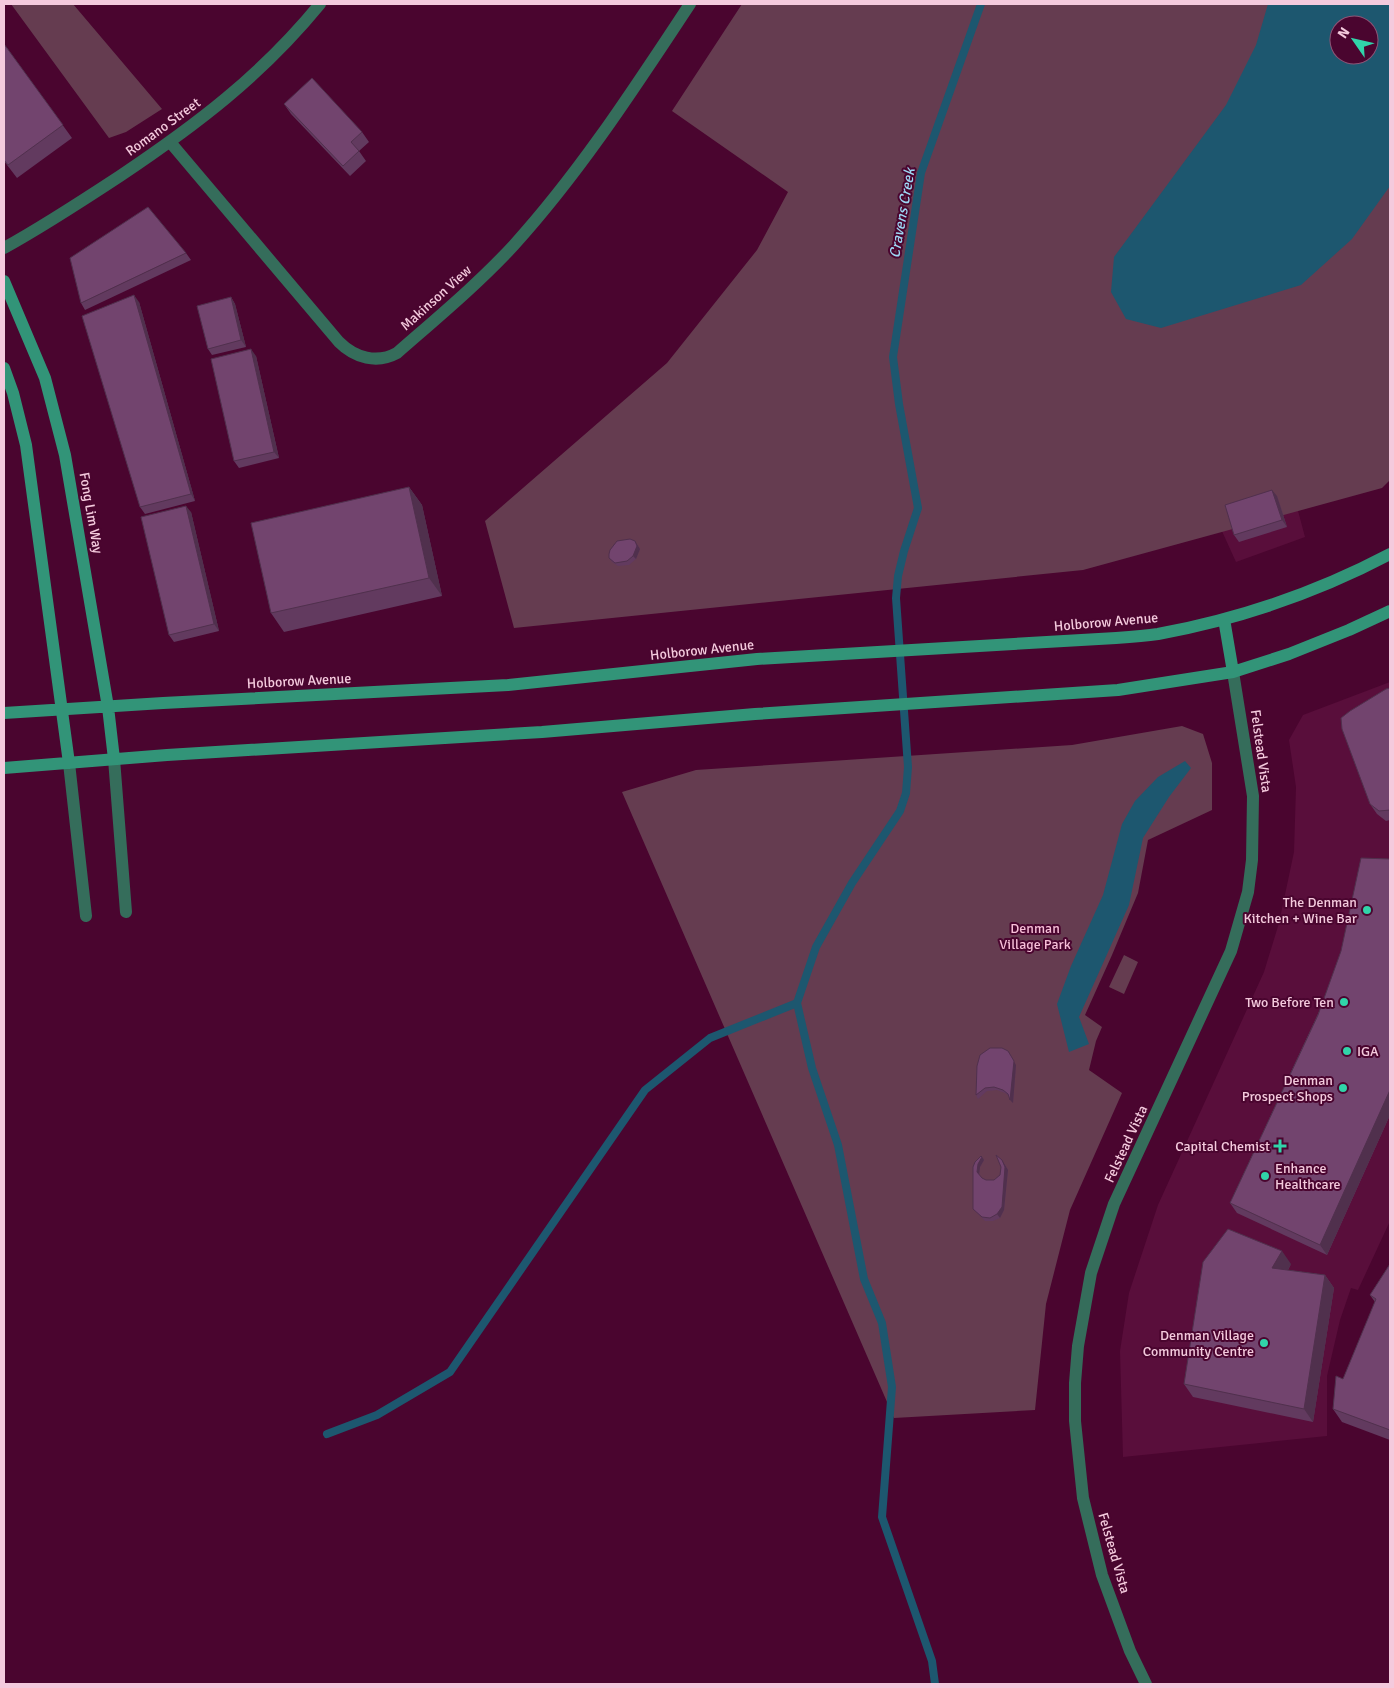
<svg xmlns="http://www.w3.org/2000/svg" width="1394" height="1688" font-family="Signika,sans-serif">
	<style>
		.built { fill: #590e3b }
		.green { fill: #653c50; fill-rule: evenodd }
		.water { fill: #1d576f; fill-rule: evenodd }
		.lines { fill: none; stroke-linecap: round; stroke-linejoin: round }
		.stream { stroke: #1d576f; stroke-width: 8 }
		.street { stroke: #356d5b; stroke-width: 12 }
		.secondary { stroke: #329478; stroke-width: 12 }
		.wall { fill: #623a5f }
		.shaded-wall { fill: #50304d }
		.building { fill: #72446e; stroke: #50304d }
		.poi-dot { fill: #31d4a9; stroke: #4a052f; stroke-width: 2 }
		.labels { text-anchor: middle; dominant-baseline: central; stroke-width: 4; stroke-linejoin: round; paint-order: stroke }
		.street-label { font-size: 14px; fill: #f4cadd; stroke: #4a052f }
		.poi-label { font-size: 14px; fill: #f4cadd; stroke: #4a052f; text-anchor: end }
		.park-label { font-size: 14px; fill: #f7bfd8; stroke: #4a052f }
		.water-label { font-size: 15px; font-style: italic; fill: #9dd7f3; stroke: #4a052f }
	</style>
	<rect width="100%" height="100%" fill="#4a052f"/>
	<path class="built" d="M1277,432l28,105 -69,25 -45,-99z
		M1390,682v539l-32,69 -7,-2 -11,32 -13,56v60l-204,21 -3,-106 9,-58 29,-88 106,-233 15,-49 15,-71 2,-65 -7,-47 14,-25z"/>
	<path class="green" d="M11,4h62l89,105 -36,23 -17,6z
		M742,4h648v476l-8,8 -299,82 -569,58 -29,-107 182,-158 90,-113 31,-58 -116,-81zM1339,25h30v30h-30z
		M1182,726l21,8 9,29v47l-64,30 -10,53 -26,62 -27,60 17,12 -6,14 -7,29 33,23 -52,117 -24,94 -11,106 -141,8 -272,-626 74,-22 376,-25z
		M1124,955l14,7 -14,32 -15,-7z"/>
	<path class="water" d="M1268,4h122v182l-38,53 -51,46 -140,43 -35,-9 -15,-27 3,-35 112,-152 30,-60zM1339,25h30v30h-30z
		M1185,761l6,7 -22,29 -26,41 -14,67 -50,112 10,27 -20,8 -12,-48 14,-38 32,-71 19,-71 13,-23 23,-24z"/>
	<g class="lines">
		<path class="stream" d="M327,1434l50,-19 73,-43 195,-282 65,-52 87,-35
			M935,1684l-3,-23 -50,-144 10,-130 -10,-64 -18,-44 -26,-134 -26,-77 -15,-65 19,-56 36,-64 48,-72 6,-18 2,-26 -12,-169 2,-22 6,-25 14,-43 -19,-104 -6,-47 28,-184 60,-169"/>
		<path class="street" d="M170,142l169,200c16,16 38,22 58,11 40,-35 81,-69 117,-108 67,-74 121,-158 176,-241
			M4,248c40,-22 78,-47 116,-72 76,-51 141,-100 200,-172
			M114,759l12,153
			M69,763l17,153
			M1146,1684l-16,-33 -28,-76 -19,-77 -8,-77v-38l3,-37 13,-73 23,-69 117,-253 17,-59 4,-32 1,-64 -20,-124"/>
		<path class="secondary" d="M4,281l41,97 20,77 43,252 6,52
			M4,368l9,25 13,52 43,318
			M1224,619l9,53
			M4,713l159,-10 345,-18 249,-26 359,-21c14,-1 28,-2 42,-4 81,-15 160,-42 232,-80
			M4,768l163,-13 375,-23 213,-18 363,-24 115,-18 56,-18 60,-24 41,-19"/>
	</g>
	<path class="wall" d="M4,44l68,94 -55,40 -13,-17z
		M284,104l78,28 7,10 -10,9 7,10 -16,15 -59,-62z
		M186,253l5,7 -106,50 -4,-7z
		M231,297l4,7 11,43 -34,8 -4,-6z
		M139,302l56,199 -50,13 -5,-7z
		M256,356l23,102 -40,10 -5,-7z
		M409,487l13,18 20,91 -158,36 -13,-19z
		M1277,496l10,31 -48,15 -5,-7z
		M191,512l28,119 -45,11 -5,-7z
		M637,544l3,5 -4,10 -7,6 -11,1 -6,-4 -3,-4z
		M1390,688v132l-4,1 -9,-7 -7,-10z
		M1390,859v256l-63,140 -90,-42 -7,-10z
		M1016,1065l-3,38 -4,-7 -4,-3 -8,-3 -10,1 -9,8 -2,-4 1,-29z
		M982,1157l2,3 -4,7 -1,8 3,3 4,2h8l6,-5 5,-11 3,6 -4,40 -4,8 -7,3h-8l-12,-12 2,-47z
		M1291,1264l-3,6 37,5 9,13 -21,134 -120,-25 -9,-13z
		M1390,1264v176l-48,-18 -9,-13 10,-30 32,-77 -5,-7z"/>
	<path class="shaded-wall" d="M134,295l5,7 56,199 -4,-7z
		M231,297l4,7 11,43 -5,-7z
		M251,349l5,7 23,102 -5,-6z
		M409,487l13,18 20,91 -13,-18z
		M1272,490l5,6 10,31 -5,-7z
		M186,506l5,6 28,119 -5,-7z
		M635,541l5,8 -4,10 -3,-3z
		M1008,1051l8,14 -3,38 -3,-3z
		M1390,1090v25l-63,140 -7,-10z
		M982,1157l2,3 -4,7 -1,8 -2,-3 1,-8z
		M1002,1160l6,10 -4,40 -4,8 -3,-4z
		M1282,1251l9,13 -9,18 -10,-14z
		M1325,1275l9,13 -21,134 -9,-13z"/>
	<path class="building" d="M4,44l59,81 -55,40 -4,-5z
		M312,78l50,54 -11,10 8,9 -16,15 -59,-62z
		M148,207l38,46 -105,50 -11,-45z
		M134,295l57,199 -51,13 -58,-191z
		M231,297l10,43 -33,9 -11,-43z
		M251,349l23,103 -40,9 -23,-102z
		M409,487l20,91 -158,35 -20,-90z
		M1272,490l10,30 -48,15 -9,-30z
		M186,506l28,118 -45,11 -28,-118z
		M630,539l5,2 2,5 -4,10 -6,5 -12,2 -6,-5v-4l1,-4 7,-9z
		M1390,688v122l-11,1 -9,-7 -28,-75 -1,-11 9,-7 36,-22z
		M1361,858l29,1v231l-70,155 -90,-42 88,-188 23,-64z
		M990,1048h12l6,3 6,10 -4,39 -2,-6 -5,-4 -9,-3 -9,1 -9,7 1,-29 3,-11z
		M996,1155l6,5 3,7 -3,40 -5,7 -7,4 -8,-1 -9,-8v-42l2,-5 6,-6 1,1 -4,7 -1,8 5,6 4,2h8l6,-5 1,-8z
		M1228,1229l54,22 -10,17 53,7 -21,134 -120,-25 19,-122z
		M1390,1264v166l-57,-21 3,-33 7,3 33,-80 -6,-4z"/>
	<g class="poi-dot">
		<circle cx="1367" cy="910" r="5"/>
		<circle cx="1344" cy="1002" r="5"/>
		<circle cx="1347" cy="1051" r="5"/>
		<circle cx="1343" cy="1088" r="5"/>
		<path d="M1277.5 1138.5h5v5h5v5h-5v5h-5v-5h-5v-5h5z"/>
		<circle cx="1265" cy="1176" r="5"/>
		<circle cx="1264" cy="1343" r="5"/>
	</g>
	<g class="labels">
		<g class="street-label">
			<text transform="translate(163 127) rotate(-36)">Romano Street</text>
			<text transform="translate(436 298) rotate(-42)">Makinson View</text>
			<text transform="translate(91 513) rotate(80)">Fong Lim Way</text>
			<text transform="translate(1106 622) rotate(-5)">Holborow Avenue</text>
			<text transform="translate(702 650) rotate(-6)">Holborow Avenue</text>
			<text transform="translate(299 681) rotate(-3)">Holborow Avenue</text>
			<text transform="translate(1261 751) rotate(82)">Felstead Vista</text>
			<text transform="translate(1126 1144) rotate(-65)">Felstead Vista</text>
			<text transform="translate(1114 1553) rotate(74)">Felstead Vista</text>
		</g>
		<g class="poi-label">
			<text x="1357" y="902">The Denman<tspan x="1357" dy="16">Kitchen + Wine Bar</tspan></text>
			<text x="1334" y="1002">Two Before Ten</text>
			<text x="1357" y="1051" text-anchor="start">IGA</text>
			<text x="1333" y="1080">Denman<tspan x="1333" dy="16">Prospect Shops</tspan></text>
			<text x="1270" y="1146">Capital Chemist</text>
			<text x="1275" y="1168" text-anchor="start">Enhance<tspan x="1275" dy="16">Healthcare</tspan></text>
			<text x="1254" y="1335">Denman Village<tspan x="1254" dy="16">Community Centre</tspan></text>
		</g>
		<g class="park-label">
			<text x="1035" y="928">Denman<tspan x="1035" dy="16">Village Park</tspan></text>
		</g>
		<g class="water-label">
			<text transform="translate(902 213) rotate(-80)">Cravens Creek</text>
		</g>
	</g>
	<rect width="1394" height="1688" fill="none" stroke="#f4cadd" stroke-width="10"/>
	<g transform="translate(1354 40) rotate(304)"><circle r="24" fill="#4a052f" stroke="#8e5475"/>
	<path d="M0-4L9 19L0 12L-9 19Z" fill="#31d4a9"/>
	<text y="-8" font-size="14" font-weight="bold" text-anchor="middle" fill="#f4cadd">N</text>
	</g>
</svg>
